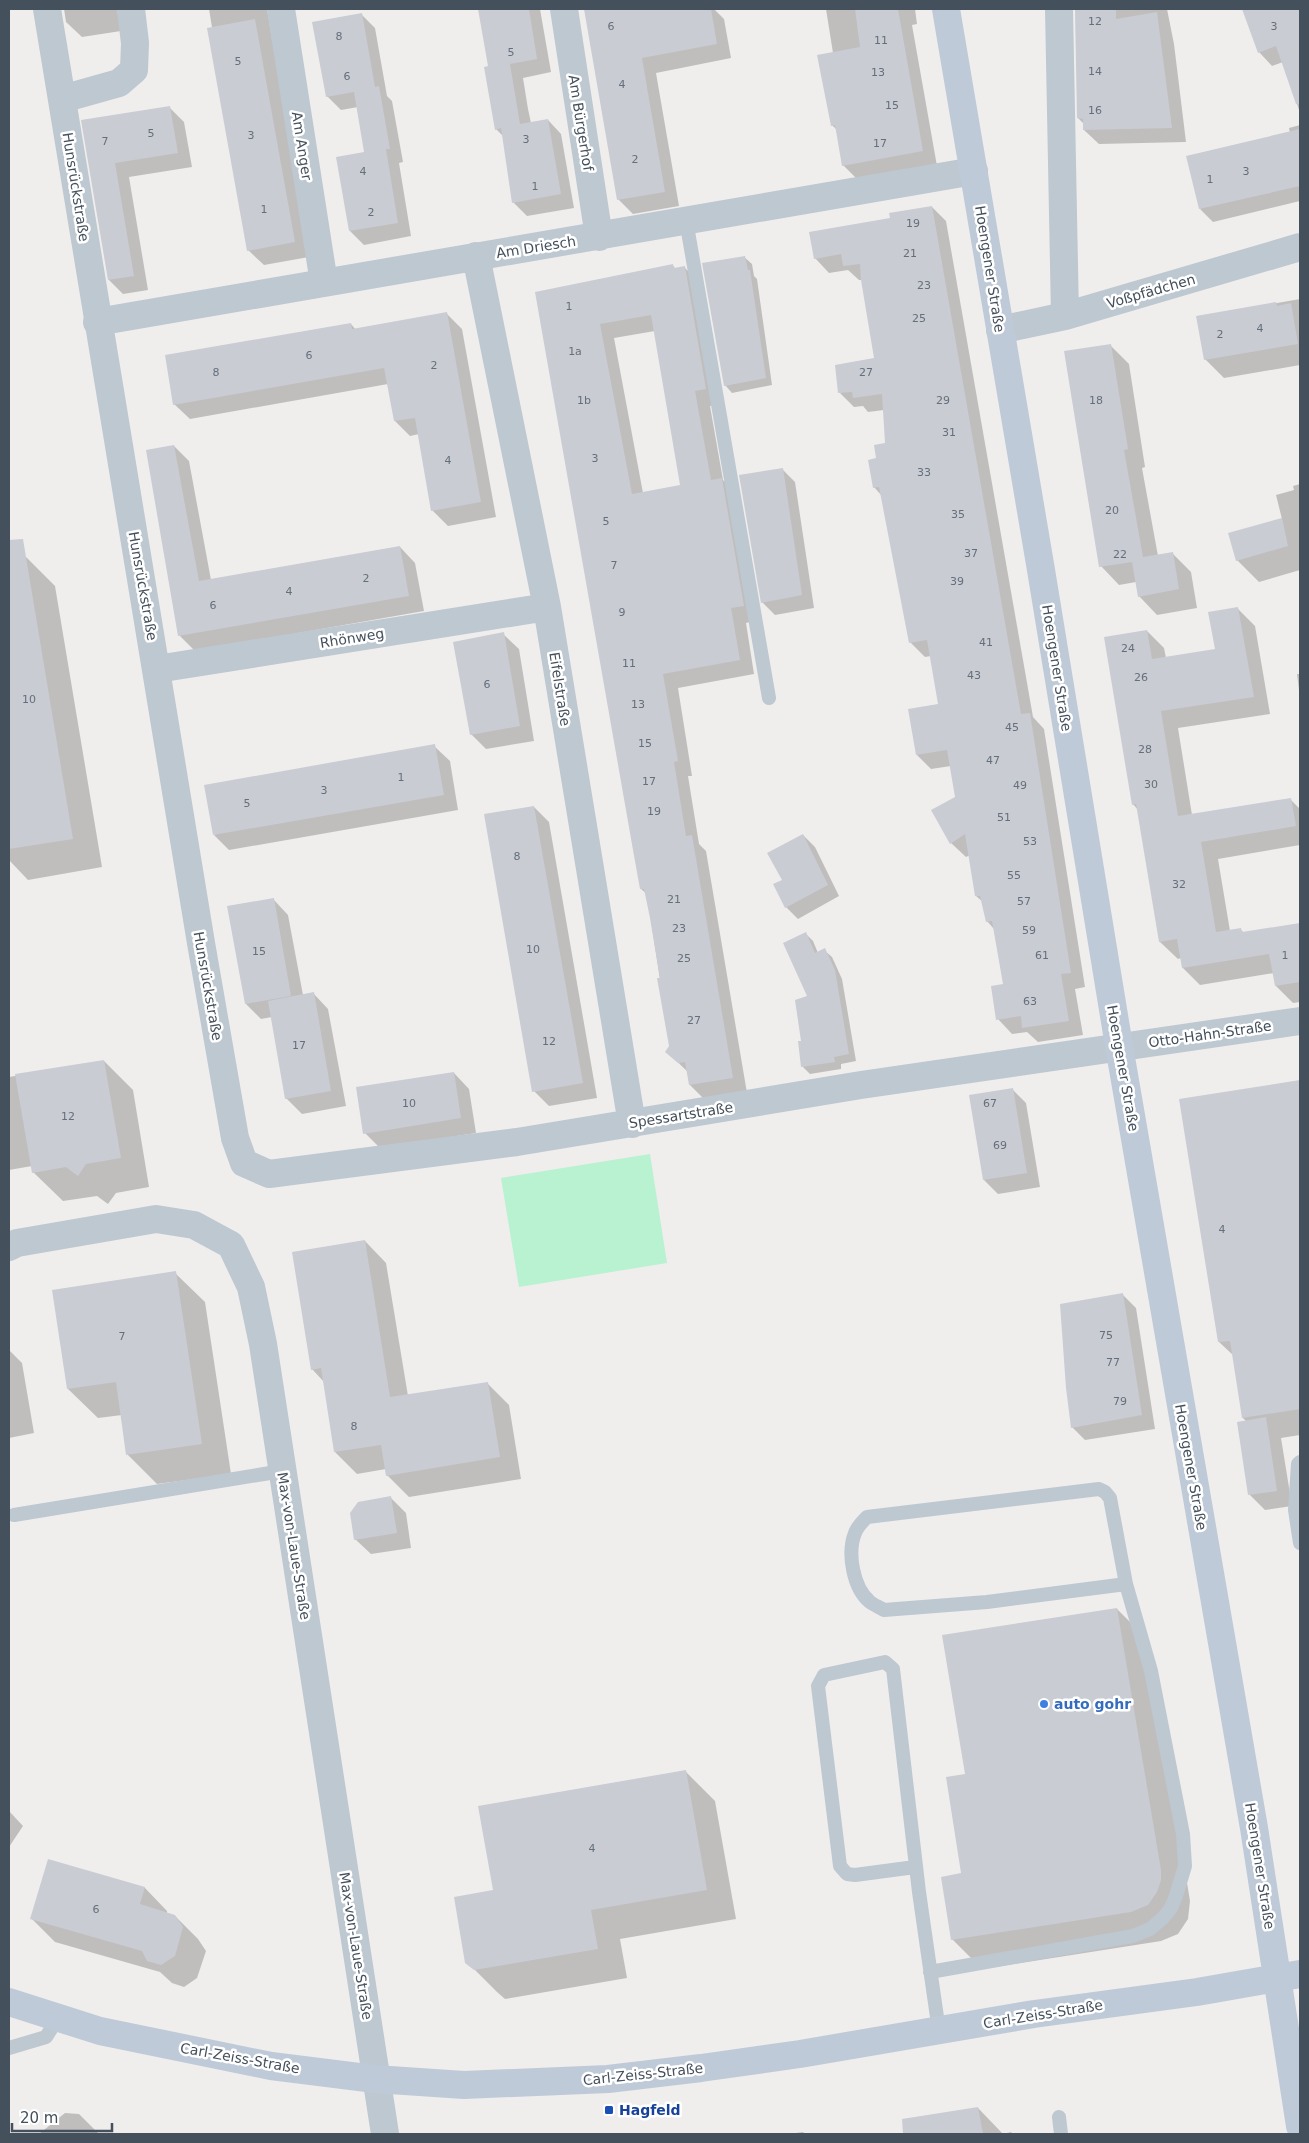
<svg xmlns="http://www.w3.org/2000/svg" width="1309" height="2143" font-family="'DejaVu Sans',sans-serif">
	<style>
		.green { fill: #b8f2d0 }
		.shadow { fill: #0003; fill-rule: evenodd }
		.building { fill: #c9ccd3; fill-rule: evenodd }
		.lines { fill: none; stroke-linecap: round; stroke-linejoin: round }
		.lane { stroke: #bdc8d1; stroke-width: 14 }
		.street { stroke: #bdc8d1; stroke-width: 28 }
		.secondary { stroke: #bfcad8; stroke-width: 28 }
		.shop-dot { fill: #3f7fe0; stroke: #fff; stroke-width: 2 }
		.transit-dot { fill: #1a4fb4; stroke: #fff; stroke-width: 2 }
		.labels { text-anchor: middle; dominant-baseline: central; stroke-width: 5; stroke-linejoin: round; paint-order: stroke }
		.number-label { font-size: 11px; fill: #656f7a }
		.street-label { font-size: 14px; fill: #44505c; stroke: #fff }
		.shop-label { font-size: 14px; font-weight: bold; fill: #366cbe; stroke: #fff; text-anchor: start }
		.transit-label { font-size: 14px; font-weight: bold; fill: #164399; stroke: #fff; text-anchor: start }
	</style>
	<rect width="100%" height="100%" fill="#f0eded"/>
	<path class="green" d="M650,1154l17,109 -148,24 -18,-109z"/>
	<path class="shadow" d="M64,9h53l4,22 -39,6 -16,-15z
		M209,9h58l42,248 -45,8 -16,-15z
		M479,9h61l11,63 -28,6 5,31 3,14 17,-3 13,14 13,74 -47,8 -14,-14 -10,-66 -7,-7 -6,-62z
		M585,9h59l2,6 39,-6h29l10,10 7,39 -75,15 23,133 -46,8 -14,-14z
		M826,9h89l2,15 -5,1 25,141 -79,14 -15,-15 -5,-34 -6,-6 1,-72z
		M1076,9h91l7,35 12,98 -87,2 -15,-14v-6l-6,-6z
		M1243,9h57v104l-17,-51 -11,4 -13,-14z
		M361,14l14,14 12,68 5,5 11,61 -4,1 12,73 -47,9 -14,-14 16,-78 -8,-46 -17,3 -14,-14z
		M169,107l15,15 8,45 -63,10 19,113 -25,4 -14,-14 -26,-159z
		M1300,125v76l-87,21 -13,-13 90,-76 -1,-5z
		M932,207l14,14 87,496 11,12 41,258 -10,2 8,46 -45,7 -11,-10 -15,2 -14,-15 6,-34 -10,-56 -7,-8 -4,-19 -7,-6 -6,-41 -4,2 -15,-14 5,-46 -5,-31 -20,3 -14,-14 23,-50 -9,-49 -6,1 -14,-14 -29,-147 -8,-9 4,-28 9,-15 -3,-34 -16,2 -5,-6 -9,1 -14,-14 35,-34 -13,-79h-3l-11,-10 -19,3 -14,-15 76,-39z
		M744,257l8,7 2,12 3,3 15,106 -40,8 -7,-8z
		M673,266l3,3 9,-1 15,15 21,121 -11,2 13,74 13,14 22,126 -12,3 8,51 -76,14 14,88h-4l11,68 7,7 41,242 -42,7 -15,-15 -2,-13 -21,-20 3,-6 -23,-152 -6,-5 -105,-596zM655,331l27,155 -39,7 -29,-155z
		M1300,299v66l-76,13 -19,-19 -7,-42z
		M447,314l15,15 34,188 -48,9 -16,-16 -13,-76 -9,2 -15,-15 -7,-37 -198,35 -16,-15 177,-80 5,6z
		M1110,345l19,19 16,103 -3,1 16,88 14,-3 19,19 6,36 -40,7 -18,-19 -3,-14 -17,3 -18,-19z
		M174,446l15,15 22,119 189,-33 15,16 9,48 -229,40 -15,-15 -32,-185z
		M782,469l13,13 19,126 -39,7 -13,-13z
		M1300,484v86l-41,12 -22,-22 45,-41 -6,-24 18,-5 -1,-4z
		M26,557l29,29 47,281 -74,13 -19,-20v-300z
		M1238,609l17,17 15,88 -92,14 14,87 98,-16 10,10v36l-82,14 12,72 10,-2 4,4 56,-9v78l-7,1 -17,-17 -2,-13 -74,12 -17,-17 -2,-10 -3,1 -18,-17 -22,-132 -5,-6 14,-173 17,17 2,10 50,-8z
		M503,634l16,15 15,92 -48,8 -15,-15z
		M1297,674h3v24z
		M434,746l16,15 8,49 -229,40 -15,-15z
		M534,807l15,15 48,276 -48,8 -15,-15z
		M803,835l12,12 24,49 -41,23 -12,-12 -11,-22 8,-5z
		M273,899l15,16 15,80 10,-2 15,16 18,97 -44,8 -16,-16 -14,-81 -11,2 -15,-15z
		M805,933l8,8 5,12 6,-3 8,7 10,22 14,82 -15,3v5l-31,5 -7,-7v-25l6,-45z
		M104,1061l29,29 16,97 -33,6 -8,11 -11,-8 -34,5 -30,-29 -1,-6 -23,4v-93z
		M454,1073l15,16 7,44 -96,15 -15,-15z
		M1300,1081v354l-19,3 11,68 -27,4 -15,-15 -3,-73 -4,-4 -9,-62 -15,-14 -38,-242z
		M1012,1089l14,14 14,84 -42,7 -14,-14z
		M365,1241l21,22 22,133 79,-13 22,22 12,74 -112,18 -22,-22 -1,-6 -29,5 -22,-22 -11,-70 -12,-13z
		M175,1273l30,29 26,172 -74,10 -29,-29 -6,-40 -24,3 -30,-29z
		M1122,1294l14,14 19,121 -70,11 -13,-13z
		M9,1350l13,13 12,70 -25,5z
		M391,1498l15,15 5,35 -40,6 -16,-15z
		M1117,1609l30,30 43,262 -2,18 -10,15 -17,7 -179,28 -30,-30 10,-65 4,-99z
		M686,1772l29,29 21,118 -116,20 7,39 -122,21 -8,-7 -30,-30 27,-71z
		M9,1811l14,15 -14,21z
		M49,1861l96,27 22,23v2l8,3 23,23 8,12 -9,27 -13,9 -12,-4 -12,-11 -105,-30 -23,-23z
		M978,2108l25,26 8,-2 2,2h-89l-2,-17z
		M65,2113l14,1 20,20h-60z
		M803,2132l2,2h-17z"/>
	<path class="building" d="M478,9h51l8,50 -27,5 10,60 28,-5 13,75 -49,9 -11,-75 -6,2 -11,-63 4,-1z
		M584,9h127l6,35 -75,14 23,134 -48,8z
		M855,9h43l25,142 -81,15 -7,-41 -4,1 -14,-71 43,-8z
		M1075,9h41v10l41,-7 15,116 -89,2v-11l-6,-1z
		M1242,9h58v95h-4l-20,-58 -18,7z
		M362,13l13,74 4,-1 11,63h-4l12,74 -49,8 -13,-74 28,-5 -10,-60 -28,5 -14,-75z
		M255,19l40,223 -48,9 -40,-223z
		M170,106l8,47 -63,10 19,113 -26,4 -27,-160z
		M1300,129v57l-101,23 -13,-53z
		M932,206l89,508 9,-1 41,260 -10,1 8,47 -47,7 -1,-12 -25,4 -5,-34 12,-2 -11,-63 -6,1 -6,-26h-5l-10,-62 -15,10 -19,-34 24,-13 -8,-47 -31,5 -8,-46 30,-5 -11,-64 -18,3 -30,-156 -6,1 -5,-28 8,-2 -2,-13 11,-2 -3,-49 -29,4 -1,-6 -14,1 -3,-28 39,-7 -13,-78 -1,-16 -17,2 -2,-12 -27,5 -5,-27 81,-14 -1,-5z
		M745,256l3,14h2l16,108 -42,8 -22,-123z
		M673,264l1,4 11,-2 21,123 -11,2 16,89 11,-2 22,128 -13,2 9,52 -77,14 15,87 -4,1 12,74 6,-1 41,243 -44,7 -4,-23 -7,1 -13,-11 4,-6 -12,-68h3l-10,-60 -6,-29h-4l-7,-39 -98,-558zM651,315l29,170 -48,9 -32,-170z
		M1276,302l1,4 14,-3 7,41 -94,16 -8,-44z
		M447,312l34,190 -50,9 -16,-93 -21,3 -10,-53 -211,37 -8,-50 186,-32 1,6z
		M1111,344l17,105 -4,1 19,107 30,-5 6,37 -41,8 -6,-35 -33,5 -35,-216z
		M174,445l25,136 201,-35 9,50 -231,40 -32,-186z
		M783,468l19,127 -41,8 -22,-128z
		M1282,518l6,28 -52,15 -8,-28z
		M23,539l50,300 -64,10v-309z
		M1238,607l16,90 -93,14 17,105 113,-18 5,28 -95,16 15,90 25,-4 1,4 58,-9v59l-25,4 -6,-32 -87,14 -5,-29 -18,3 -23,-138 -4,1 -28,-168 43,-7 5,29 63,-10 -7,-37z
		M504,632l16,94 -50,9 -17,-93z
		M435,744l9,51 -231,40 -9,-50z
		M534,806l49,277 -51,9 -48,-278z
		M803,834l25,51 -43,23 -12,-24 9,-4 -15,-27z
		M274,898l17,98 -46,8 -18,-98z
		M806,932l9,21 10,-5 10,22 14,84 -15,3 1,5 -34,5 -3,-26h3l-6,-41 12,-4 -24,-53z
		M314,992l17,99 -46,8 -17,-98z
		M104,1060l17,98 -35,6 -8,12 -12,-9 -34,6 -17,-99z
		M454,1072l7,46 -98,16 -7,-47z
		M1300,1080v329l-58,9 -12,-77 -12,1 -39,-243z
		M1013,1088l14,85 -44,7 -14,-85z
		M365,1240l25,157 98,-15 12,75 -114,19 -5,-31 -47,7 -13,-84 -10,2 -19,-118z
		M176,1271l26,173 -76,11 -10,-73 -49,7 -15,-99z
		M1123,1293l19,122 -71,13 -5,-40 -6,-84z
		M1266,1417l11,74 -29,4 -11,-73z
		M391,1496l6,37 -43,7 -4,-27 8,-11z
		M1117,1608l44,262v10l-4,12 -9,13 -17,7 -180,28 -10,-63 20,-4 -15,-96 19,-3 -23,-139z
		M686,1770l21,120 -116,20 7,39 -124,21 -9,-7 -11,-66 39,-7 -15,-84z
		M48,1859l97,28 -5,17 35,11 8,12 -8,29 -14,9 -14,-4 -5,-10 -112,-32z
		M978,2107l5,27h-80l-1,-15z"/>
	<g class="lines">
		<path class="lane" d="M686,220l83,478
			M1300,1462l-2,2 -3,46 5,33
			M14,1515l268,-44
			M915,1867l-60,8 -8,-1 -7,-8 -22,-180 6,-11 61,-13 8,7 26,223 20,139
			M930,1972l203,-36 17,-7 13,-11 8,-10 5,-12 9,-30 -2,-32 -32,-163 -25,-87 -16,-86 -5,-6 -6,-3 -232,28c-5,5 -10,10 -12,16 -8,20 -2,55 15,69 4,3 9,5 14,8l103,-8 139,-18
			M9,2048l37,-11 12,-19
			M1059,2117l2,17"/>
		<path class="street" d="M47,9l154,934 34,195 9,25 25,11 248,-32 344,-57 439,-64
			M281,9l43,274
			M564,9l35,228
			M1059,9l6,307
			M62,99l57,-16 15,-13 1,-27 -4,-34
			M476,256l71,351 85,517
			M97,322l877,-151
			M1000,330l65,-14 235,-69
			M157,669l390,-62
			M9,1247l8,-4 139,-24 38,6 37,20 20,42 12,57 122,790"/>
		<path class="secondary" d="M946,9l95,561 78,476 135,782 46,298
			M9,2002l91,29 171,35 104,13 89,6 144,-6 93,-11 99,-14 234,-40 163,-22 103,-18"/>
	</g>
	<circle class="shop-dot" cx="1044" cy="1704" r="5"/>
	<rect class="transit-dot" x="604" y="2105" width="10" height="10" rx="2.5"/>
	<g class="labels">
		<g class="number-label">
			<text x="1095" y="21">12</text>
			<text x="611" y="26">6</text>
			<text x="1274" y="26">3</text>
			<text x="339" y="36">8</text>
			<text x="881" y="40">11</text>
			<text x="511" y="52">5</text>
			<text x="238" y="61">5</text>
			<text x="1095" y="71">14</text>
			<text x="878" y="72">13</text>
			<text x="347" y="76">6</text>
			<text x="622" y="84">4</text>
			<text x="892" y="105">15</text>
			<text x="1095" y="110">16</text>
			<text x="151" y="133">5</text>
			<text x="251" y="135">3</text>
			<text x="526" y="139">3</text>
			<text x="105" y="141">7</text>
			<text x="880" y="143">17</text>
			<text x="635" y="159">2</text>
			<text x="363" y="171">4</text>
			<text x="1246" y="171">3</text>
			<text x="1210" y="179">1</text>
			<text x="535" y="186">1</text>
			<text x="264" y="209">1</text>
			<text x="371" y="212">2</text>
			<text x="913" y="223">19</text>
			<text x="910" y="253">21</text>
			<text x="924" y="285">23</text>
			<text x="569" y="306">1</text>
			<text x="919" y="318">25</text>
			<text x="1260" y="328">4</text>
			<text x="1220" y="334">2</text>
			<text x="575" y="351">1a</text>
			<text x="309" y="355">6</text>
			<text x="434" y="365">2</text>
			<text x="216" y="372">8</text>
			<text x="866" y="372">27</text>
			<text x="584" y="400">1b</text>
			<text x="943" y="400">29</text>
			<text x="1096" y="400">18</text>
			<text x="949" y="432">31</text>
			<text x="595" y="458">3</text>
			<text x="448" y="460">4</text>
			<text x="924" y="472">33</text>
			<text x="1112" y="510">20</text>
			<text x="958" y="514">35</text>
			<text x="606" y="521">5</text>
			<text x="971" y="553">37</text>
			<text x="1120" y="554">22</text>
			<text x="614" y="565">7</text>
			<text x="366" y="578">2</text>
			<text x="957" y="581">39</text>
			<text x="289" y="591">4</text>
			<text x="213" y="605">6</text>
			<text x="622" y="612">9</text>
			<text x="986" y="642">41</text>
			<text x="1128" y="648">24</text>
			<text x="629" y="663">11</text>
			<text x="974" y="675">43</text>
			<text x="1141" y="677">26</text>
			<text x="487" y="684">6</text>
			<text x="29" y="699">10</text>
			<text x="638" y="704">13</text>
			<text x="1012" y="727">45</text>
			<text x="645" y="743">15</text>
			<text x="1145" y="749">28</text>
			<text x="993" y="760">47</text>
			<text x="401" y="777">1</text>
			<text x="649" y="781">17</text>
			<text x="1151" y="784">30</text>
			<text x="1020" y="785">49</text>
			<text x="324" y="790">3</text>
			<text x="247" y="803">5</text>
			<text x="654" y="811">19</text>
			<text x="1004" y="817">51</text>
			<text x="1030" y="841">53</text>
			<text x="517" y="856">8</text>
			<text x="1014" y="875">55</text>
			<text x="1179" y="884">32</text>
			<text x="674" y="899">21</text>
			<text x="1024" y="901">57</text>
			<text x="679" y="928">23</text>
			<text x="1029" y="930">59</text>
			<text x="533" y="949">10</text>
			<text x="259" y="951">15</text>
			<text x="1042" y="955">61</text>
			<text x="1285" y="955">1</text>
			<text x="684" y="958">25</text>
			<text x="1030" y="1001">63</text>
			<text x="694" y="1020">27</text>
			<text x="549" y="1041">12</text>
			<text x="299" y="1045">17</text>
			<text x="409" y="1103">10</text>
			<text x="990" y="1103">67</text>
			<text x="68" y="1116">12</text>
			<text x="1000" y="1145">69</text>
			<text x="1222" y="1229">4</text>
			<text x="1106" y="1335">75</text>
			<text x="122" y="1336">7</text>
			<text x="1113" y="1362">77</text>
			<text x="1120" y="1401">79</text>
			<text x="354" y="1426">8</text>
			<text x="592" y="1848">4</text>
			<text x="96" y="1909">6</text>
		</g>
		<g class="street-label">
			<text transform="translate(581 123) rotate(81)">Am Bürgerhof</text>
			<text transform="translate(302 146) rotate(81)">Am Anger</text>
			<text transform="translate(76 187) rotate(81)">Hunsrückstraße</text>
			<text transform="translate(536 247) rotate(-9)">Am Driesch</text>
			<text transform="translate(990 269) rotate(81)">Hoengener Straße</text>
			<text transform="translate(1151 291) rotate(-16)">Voßpfädchen</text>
			<text transform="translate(143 586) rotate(80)">Hunsrückstraße</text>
			<text transform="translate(352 638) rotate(-9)">Rhönweg</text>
			<text transform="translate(1057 668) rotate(81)">Hoengener Straße</text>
			<text transform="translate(560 689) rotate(81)">Eifelstraße</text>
			<text transform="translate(208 986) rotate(80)">Hunsrückstraße</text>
			<text transform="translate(1210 1034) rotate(-8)">Otto-Hahn-Straße</text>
			<text transform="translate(1123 1068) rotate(80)">Hoengener Straße</text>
			<text transform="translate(681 1115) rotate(-9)">Spessartstraße</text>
			<text transform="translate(1191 1467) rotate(80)">Hoengener Straße</text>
			<text transform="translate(294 1546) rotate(81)">Max-von-Laue-Straße</text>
			<text transform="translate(1260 1866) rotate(81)">Hoengener Straße</text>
			<text transform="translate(356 1946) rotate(81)">Max-von-Laue-Straße</text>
			<text transform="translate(1043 2014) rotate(-9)">Carl-Zeiss-Straße</text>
			<text transform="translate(240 2058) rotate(10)">Carl-Zeiss-Straße</text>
			<text transform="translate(643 2074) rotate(-6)">Carl-Zeiss-Straße</text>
		</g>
		<g class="shop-label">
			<text x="1054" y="1704">auto gohr</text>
		</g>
		<g class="transit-label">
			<text x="619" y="2110">Hagfeld</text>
		</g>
	</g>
	<rect width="1309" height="2143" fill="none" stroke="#44505c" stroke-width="20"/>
	<path d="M12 2123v8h100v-8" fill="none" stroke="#44505c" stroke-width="2.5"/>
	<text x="20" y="2123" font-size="15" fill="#44505c" stroke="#ffffff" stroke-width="4" paint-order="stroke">20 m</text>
</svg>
